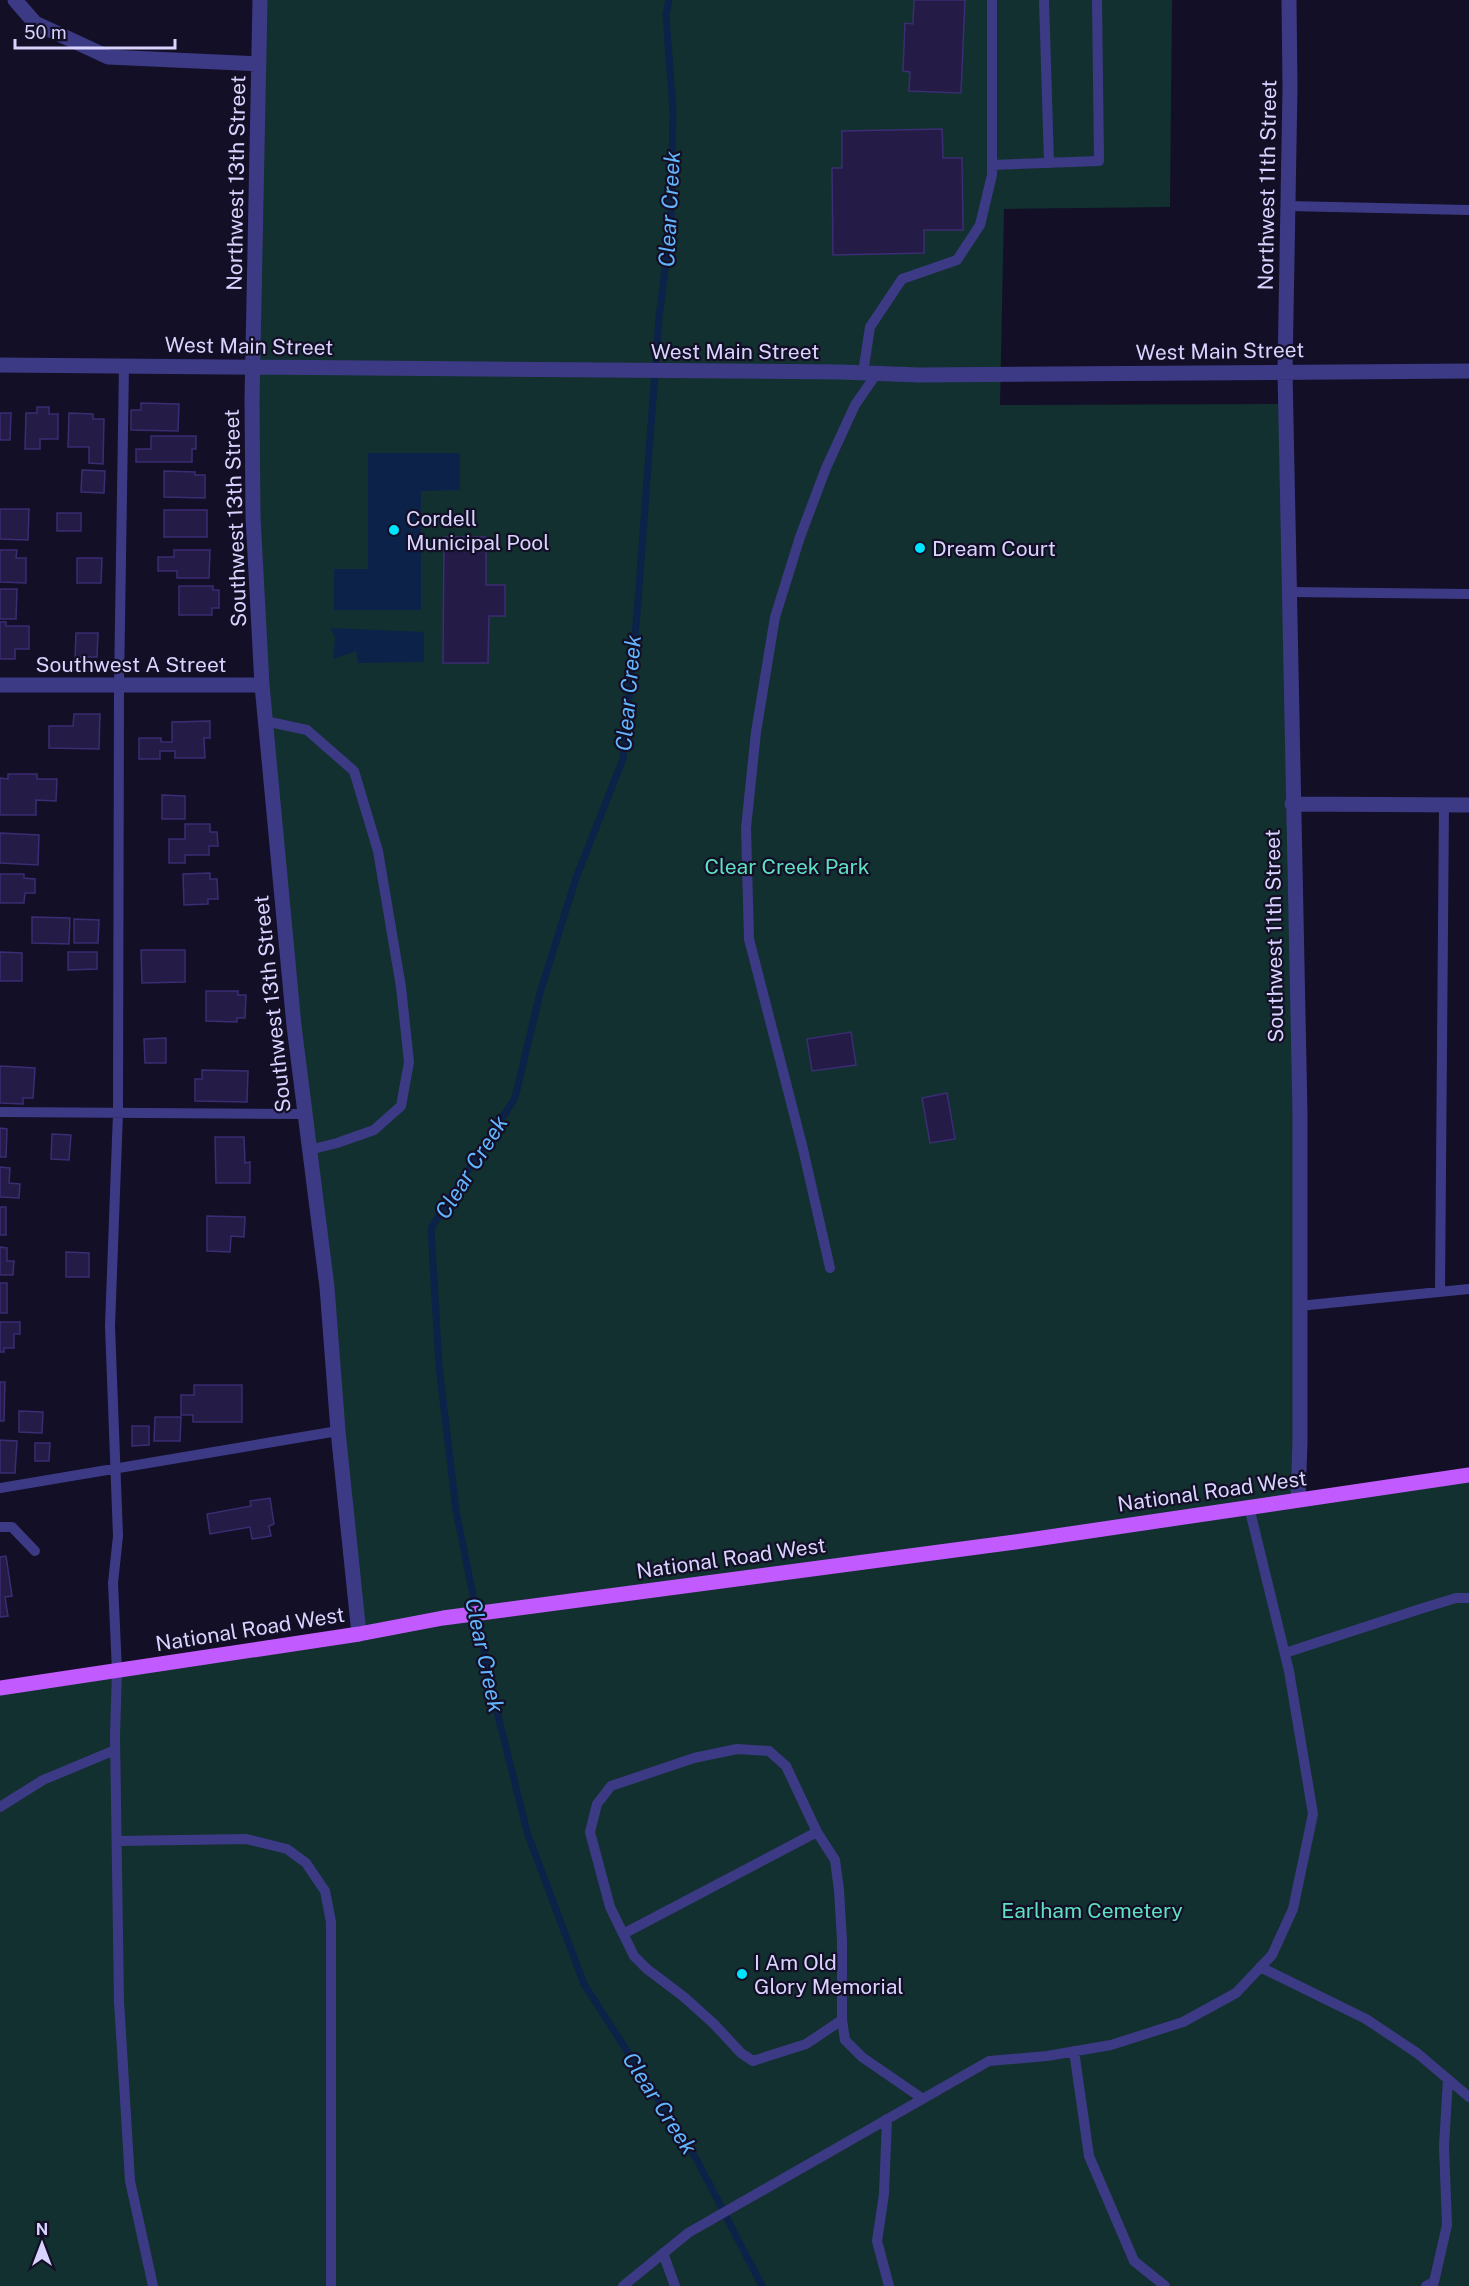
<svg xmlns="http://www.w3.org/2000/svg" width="1469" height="2286" font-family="'Public Sans',sans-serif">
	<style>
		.green { fill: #12302f }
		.water { fill: #0c2248 }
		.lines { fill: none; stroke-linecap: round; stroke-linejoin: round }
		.stream { stroke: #0c2248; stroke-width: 7 }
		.building { fill: #241b47; stroke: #3b2d73; stroke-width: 1.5 }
		.service { stroke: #3d3a85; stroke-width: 10 }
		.minor { stroke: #3d3a85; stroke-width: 15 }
		.primary { stroke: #c25bff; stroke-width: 15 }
		.poi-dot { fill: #00e5ff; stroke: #130f26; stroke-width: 2 }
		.labels { text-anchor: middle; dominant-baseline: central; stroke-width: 4.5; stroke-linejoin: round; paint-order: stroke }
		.street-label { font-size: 21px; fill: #d9d4ff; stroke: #130f26 }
		.poi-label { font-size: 21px; fill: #d9d4ff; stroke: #130f26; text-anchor: start }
		.park-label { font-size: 21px; fill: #5fe0c0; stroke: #130f26 }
		.water-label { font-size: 22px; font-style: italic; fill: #62b6ff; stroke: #130f26 }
	</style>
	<rect width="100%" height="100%" fill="#130f26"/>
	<path class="green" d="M260,0h912l-2,207 -166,2 -4,196 285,-1 13,1095 171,-24v811h-1469v-598l359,-54 -65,-608 -41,-509z"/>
	<path class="water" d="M368,453h92v37l-39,1v119h-87v-41h34z
		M330,628l94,4v30l-66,1 -2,-12 -23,8 2,-22z"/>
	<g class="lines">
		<path class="stream" d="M669,0l-3,15 7,96 -2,109 -12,98 -22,296 -14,145 -47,119 -36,115 -25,105 -84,130 8,138 17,144 37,186 35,139 56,149 113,176 65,126"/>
	</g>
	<path class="building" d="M914,0h51l-4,93 -52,-2 1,-19 -7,-1 2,-48 8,1z
		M942,129l1,29h19l1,72h-39v23l-91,2 -1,-87h10v-37z
		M141,403l38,1 -1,27 -47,-1v-20h10z
		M37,407h12v7h9v25h-18v10h-15l1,-36h11z
		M0,413h11l-1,27h-10z
		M69,413l24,1v5h11l-1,45 -14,-1v-16h-21z
		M151,436h45v13h-4v13h-56v-13h15z
		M82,470l23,1 -1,22 -23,-1z
		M164,471l31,1v3h10v23l-41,-1z
		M0,509h29l-1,31 -28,-1z
		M164,510h43v27h-43z
		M57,513h24v18h-24z
		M444,537h42v48h19v31h-16l-1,47h-45z
		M0,550h17l-1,8h10v25l-26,-1z
		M174,550h36l-1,28h-32v-7h-19v-14h16z
		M77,558h25l-1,25h-24z
		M179,586h34v4h6v18h-7v7h-33z
		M0,589h17l-1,30h-16z
		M0,622h6v4h23v23h-14v10h-15z
		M76,633h22l-1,24h-22z
		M74,714h26l-1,35 -50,-1v-22h24z
		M210,721v17h-6l1,20h-30v-7h-15v8h-21v-21h22v4h11v-20z
		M8,774h29v5h20l-1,22 -20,-1v15h-36v-37l8,1z
		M162,795l23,1v23h-23z
		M185,824h25v8h7l1,14h-9v9h-24v8h-16v-24h16z
		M0,833l39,2 -1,30 -38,-2z
		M210,873v6h7l1,20h-10v5l-24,1 -1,-31z
		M0,874h24v4l11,1v14h-10l-1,10h-24z
		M32,917l38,1 -1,26 -37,-1z
		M74,919l25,1 -1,23h-24z
		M141,950h44v32l-43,1z
		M0,952l22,1v28h-22z
		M68,952h29v17l-29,1z
		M206,991h32v4h8l-1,23h-8v4l-31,-1z
		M851,1032l5,33 -44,6 -5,-32z
		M166,1038v25h-21l-1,-24z
		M0,1066l35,2 -2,30h-10v6l-23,-1z
		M202,1070l46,1 -1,31 -52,-1v-22h7z
		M947,1093l8,46 -25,4 -8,-45z
		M0,1128l7,1 -1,28h-6z
		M52,1134l19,1 -2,25 -18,-1z
		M215,1137h29l1,26 5,-1v21h-34z
		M0,1167l10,1 -1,15 11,1 -1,14 -19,-1z
		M0,1207h6v28h-6z
		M207,1216l38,1 -1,20 -13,-1 -1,16 -23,-1z
		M0,1247l7,1v13h7l-1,14h-13z
		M66,1252l23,1v24h-23z
		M0,1283h7v30h-7z
		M0,1322h20v12h-6v14h-10v4h-4z
		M0,1382h5l-1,39h-4z
		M194,1385h48v37h-49v-7h-12v-20h13z
		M19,1411l24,1 -1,21 -23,-1z
		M155,1417h26l-1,24h-26z
		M132,1426h17v19l-17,1z
		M0,1440l17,1 -2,32h-15z
		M35,1443h15l-1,18h-14z
		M270,1498l4,26 -5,2 2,10 -19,3 -2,-12 -40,7 -3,-20 44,-8 -1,-5z
		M6,1556l6,40 -7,1 3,19 -8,1v-60z"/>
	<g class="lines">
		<path class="service" d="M1044,0l5,163
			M992,165l107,-4 -2,-161
			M1288,206l181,4
			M124,366l-5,319 -1,428 -8,213 8,210 -5,47 4,88 -2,64 4,266 11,180 23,105
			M863,373l7,-46 32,-48 55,-19 23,-35 12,-50v-175
			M1288,592l181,2
			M265,721l42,9 47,41 24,80 23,136 8,75 -8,44 -27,24 -37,13 -28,7
			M0,1112l305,2
			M830,1268l-27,-119 -54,-210 -3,-111 10,-96 19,-115 25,-80 26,-69 29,-63 22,-32
			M1440,1292l4,-487
			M1299,1306l170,-17
			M0,1488l338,-57
			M0,1527h12l23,24
			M1285,1653l135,-44 36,-11h13
			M0,1807l43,-27 72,-30
			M117,1841l129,-2 41,10 19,14 19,28 6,31v364
			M623,1934l194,-102
			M1260,1967l106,52 51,34 52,44
			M842,2020l-36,24 -53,17 -12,-8 -27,-29 -30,-27 -37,-28 -13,-13 -24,-49 -20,-75 7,-28 14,-18 83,-28 43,-9 32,2 17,15 31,66 18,28 4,30 3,51v79l3,20 17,17 61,42
			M1074,2051l15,105 45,105 31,25
			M887,2119l-3,75 -7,47 12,45
			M663,2253l12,33
			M623,2286l65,-53 301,-172 58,-5 64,-11 72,-23 53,-29 36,-38 21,-46 20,-95 -24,-143 -40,-164
			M1426,2286l8,-4 13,-57 -3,-79 4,-67"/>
		<path class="minor" d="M15,0l20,23 73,34 151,7
			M260,0l-8,400 1,117 9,168 32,341 33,261 11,144 21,203
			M1289,0l1,88 -5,283 15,743v328l-2,58
			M0,365l841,7 78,3 550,-4
			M0,685h262
			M1292,804l177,1"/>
		<path class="primary" d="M0,1688l359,-54 84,-16 572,-76 454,-67"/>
	</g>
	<g class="poi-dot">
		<circle cx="394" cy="530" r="6"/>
		<circle cx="920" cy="548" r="6"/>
		<circle cx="742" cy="1974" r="6"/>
	</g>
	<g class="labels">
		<g class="street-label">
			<text transform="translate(236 183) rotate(-89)">Northwest 13th Street</text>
			<text transform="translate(1267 185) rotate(-89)">Northwest 11th Street</text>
			<text transform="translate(249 346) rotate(1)">West Main Street</text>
			<text x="735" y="351">West Main Street</text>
			<text transform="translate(1220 351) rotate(-1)">West Main Street</text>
			<text transform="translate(235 518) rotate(-92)">Southwest 13th Street</text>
			<text x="131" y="664">Southwest A Street</text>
			<text transform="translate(1274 936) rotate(-91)">Southwest 11th Street</text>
			<text transform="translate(272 1004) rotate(-96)">Southwest 13th Street</text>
			<text transform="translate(1212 1491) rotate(-8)">National Road West</text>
			<text transform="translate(731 1558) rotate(-8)">National Road West</text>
			<text transform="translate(250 1629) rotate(-9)">National Road West</text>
		</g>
		<g class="poi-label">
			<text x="406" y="518">Cordell<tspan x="406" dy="24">Municipal Pool</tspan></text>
			<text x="932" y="548">Dream Court</text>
			<text x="754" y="1962">I Am Old<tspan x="754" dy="24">Glory Memorial</tspan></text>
		</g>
		<g class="park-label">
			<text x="787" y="866">Clear Creek Park</text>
			<text x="1092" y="1910">Earlham Cemetery</text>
		</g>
		<g class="water-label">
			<text transform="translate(669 209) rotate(-87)">Clear Creek</text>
			<text transform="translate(628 693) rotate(-85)">Clear Creek</text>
			<text transform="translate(471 1167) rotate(-58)">Clear Creek</text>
			<text transform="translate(485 1655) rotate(78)">Clear Creek</text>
			<text transform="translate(660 2103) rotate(57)">Clear Creek</text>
		</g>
	</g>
	<g transform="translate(42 2244)" stroke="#130f26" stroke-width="4.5" paint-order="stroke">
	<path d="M0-4.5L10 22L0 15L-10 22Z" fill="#d9d4ff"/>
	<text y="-9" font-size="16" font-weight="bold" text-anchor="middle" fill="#d9d4ff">N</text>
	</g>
	<path d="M15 39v9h160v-9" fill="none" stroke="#d9d4ff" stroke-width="3"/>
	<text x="24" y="39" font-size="18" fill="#d9d4ff" stroke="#130f26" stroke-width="4.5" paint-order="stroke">50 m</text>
</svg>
